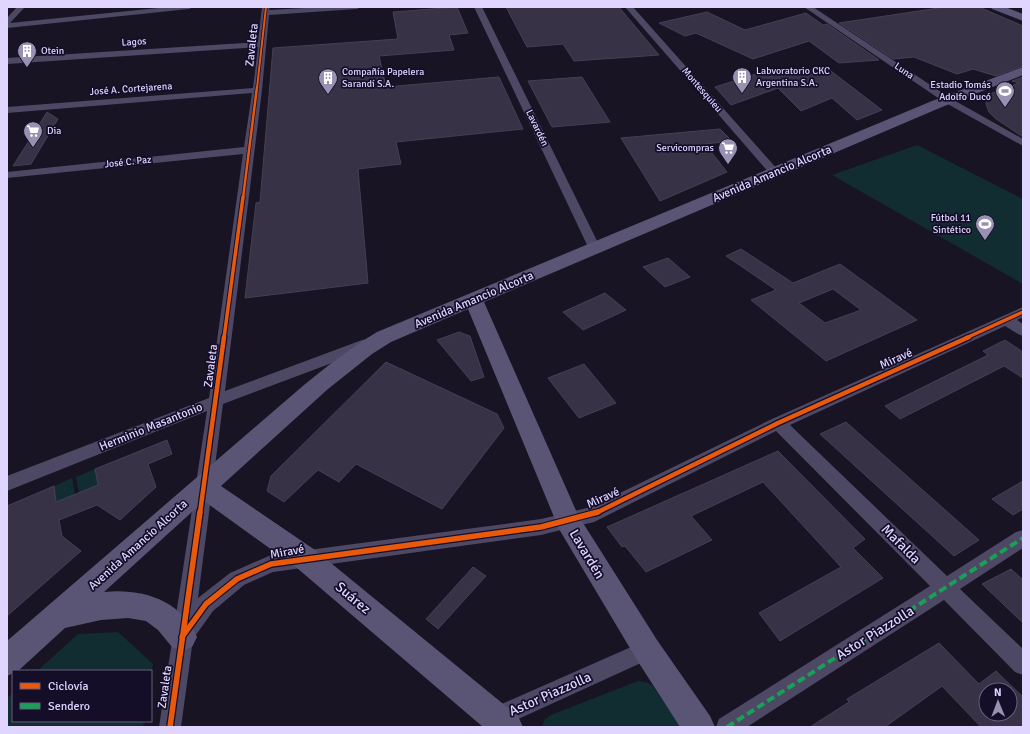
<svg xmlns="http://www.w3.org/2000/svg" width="1030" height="734" font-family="Signika,sans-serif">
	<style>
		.green { fill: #112d31 }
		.building { fill: #373245; stroke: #453f57; fill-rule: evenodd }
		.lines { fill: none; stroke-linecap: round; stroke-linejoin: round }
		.street { fill: #4d4864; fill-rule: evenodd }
		.secondary { fill: #5a5575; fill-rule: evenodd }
		.quiet { stroke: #1a9f57; stroke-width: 4; stroke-dasharray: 8 4; stroke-linecap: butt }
		.cycleway-far4-casing { stroke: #150e29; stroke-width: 3.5 }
		.cycleway-far3-casing { stroke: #150e29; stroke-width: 4 }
		.cycleway-far2-casing { stroke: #150e29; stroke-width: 5.5 }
		.cycleway-far1-casing { stroke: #150e29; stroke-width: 7 }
		.cycleway-casing { stroke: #150e29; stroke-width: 8 }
		.cycleway-far4 { stroke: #e8590c; stroke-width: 2 }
		.cycleway-far3 { stroke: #e8590c; stroke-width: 2.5 }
		.cycleway-far2 { stroke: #e8590c; stroke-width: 3.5 }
		.cycleway-far1 { stroke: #e8590c; stroke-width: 4.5 }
		.cycleway { stroke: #e8590c; stroke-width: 5.5 }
		.labels { text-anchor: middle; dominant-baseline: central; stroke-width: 3.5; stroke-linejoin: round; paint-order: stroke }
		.far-street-label { font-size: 10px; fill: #dfd5ff; stroke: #150e29 }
		.far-poi-label { font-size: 10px; fill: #dfd5ff; stroke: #150e29; text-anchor: start }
		.street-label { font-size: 12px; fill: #dfd5ff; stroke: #150e29 }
		.near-street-label { font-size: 14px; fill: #dfd5ff; stroke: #150e29 }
	</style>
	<rect width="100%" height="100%" fill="#181423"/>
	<path class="green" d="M917,145l106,54v85l-191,-109z
		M95,469l3,16 -19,8 -3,-16z
		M72,478l3,17 -19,7 -2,-16z
		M118,632l35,32 -2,10v-3h-114l41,-37z
		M638,681l7,1 7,3 29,42h-139l3,-8 6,-4z
		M13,693v28h131l-1,6h-136v-29z"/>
	<path class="building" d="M457,7l11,26 -19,2 5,15 -75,6 7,31 113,-10 24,52 -127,13 5,22 -43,5 10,114 -123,15 11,-95 4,-1 13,-154 125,-9 -5,-27z
		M506,7h113l40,48 -85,6 -11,-17 -36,3z
		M945,7h34l44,19v40l-27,10 -23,-7 -16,5 -43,-17 -21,2 -54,-36z
		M707,12l38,18 61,-17 17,12 4,-1 52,36 -40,3 -30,-22 -56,18 -57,-26 -11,3 -26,-13z
		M827,68l55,42 -25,10 -25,-22 -31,13 -23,-23 -47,17 -16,-18 41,-13z
		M582,77l28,45 -58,5 -24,-46z
		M1023,77v60l-27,-18 -7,-7 -3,-8 1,-9 32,-12 -7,-2z
		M47,112l11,7 -27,45 -18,2z
		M720,129l12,12 -27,3 22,28 -67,29 -39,-63z
		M741,249l52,34 47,-19 77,56 -91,41 -75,-61 25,-10 -50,-34zM833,289l28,21 -36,13 -26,-20z
		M668,258l22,19 -25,10 -22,-20z
		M605,293l21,17 -43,20 -20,-18z
		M459,332l11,4 14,41 -13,4 -34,-41z
		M1005,340l18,12v26l-19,-12 -104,53 -15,-13 103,-51 -5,-4z
		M386,362l111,52 7,14 -62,81 -86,-45 -17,18 -21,-12 -34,32 -17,-11 4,-15z
		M584,364l32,39 -37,15 -31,-40z
		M846,422l133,118 -25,16 -134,-122z
		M167,440l5,14 -24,10 8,23 -36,33 -23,-15 -38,15 3,16 19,15 -74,65v-110l47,-20 2,16 42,-17 -3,-16z
		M778,451l87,88 -12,9 30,30 -103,63 -21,-28 82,-46 -78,-85 -72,34 21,24 -66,32 -21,-26 -3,1 -15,-20z
		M1023,481v28l-10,6 -21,-16z
		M473,567l13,9 -48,53 -12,-10z
		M1011,569l12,11v43l-41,-39z
		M939,643l40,41 17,-13 27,26v30h-42l-39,-41 -57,41h-75l39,-25 -2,-3zM986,690h24v24h-24z"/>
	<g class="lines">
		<path class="street" d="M17,7h8l-15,16 158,-16h25l-4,2 -182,19v-10z
			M262,7h8l-1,3 54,-3h38l-4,2 -88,6 -7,75 -37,301 137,-51 5,-1 5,1 2,4 -2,4 -149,56 -25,194 32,-25 41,-18 270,-36 50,-12 181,-88 251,-112v10l-6,3 6,4v12l-5,-2 -13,-8 -215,99 157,151 69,-44 7,-2v18l-63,41 63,60v26l-8,-3 -71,-72 -197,127h-31l3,-8 211,-133 -154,-155 -182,91 -53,13 -268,37 -29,13 -31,26 -20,28 -12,88h-22l48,-316 -200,80v-15l202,-78 34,-244 -236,24v-6l237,-25 8,-54 -245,20v-6l246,-19 5,-41 -251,17v-6l251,-16z
			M474,7h8l119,242 -2,3h-8l-2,-3z
			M625,7h8l146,164 1,2 -1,2h-8z
			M804,7h9l137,91 73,41v7l-79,-44z
			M647,640l7,3 4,7 -4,7 -153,70 -13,-1 -3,-8 3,-8z"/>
		<path class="secondary" d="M991,7h14l18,7v7l-31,-12z
			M1023,67v8l-81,32 -458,195 94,213 79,125 53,76 5,11h-35l-43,-67 -78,-131 -91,-220 -77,33 -19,12 -44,35 -107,97 94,64 203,166 5,11h-40l-186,-159 -93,-67 -100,91c38,-4 77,8 93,45l-5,10 -10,4 -10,-4 -14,-17 -12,-9 -18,-3 -27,2 -36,8 -47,43h-5v2l-6,3v-35l297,-256c23,-19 47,-37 73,-53l555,-231z"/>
		<path class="quiet" d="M727,727l296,-189"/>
		<g class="cycleway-far4-casing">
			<path id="cycleway-far4" d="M257,88l9,-81"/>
		</g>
		<g class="cycleway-far3-casing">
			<path id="cycleway-far3" d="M243,198l14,-111"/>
		</g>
		<g class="cycleway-far2-casing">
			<path id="cycleway-far2" d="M224,338l19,-141
				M966,338l57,-26"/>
		</g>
		<g class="cycleway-far1-casing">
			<path id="cycleway-far1" d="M200,513l24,-176
				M596,513l182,-90 191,-86"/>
		</g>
		<g class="cycleway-casing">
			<path id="cycleway" d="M182,637l24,-33 31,-25 34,-15 270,-37 57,-15
				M170,727l30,-215"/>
		</g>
		<use href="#cycleway-far4" class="cycleway-far4"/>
		<use href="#cycleway-far3" class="cycleway-far3"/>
		<use href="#cycleway-far2" class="cycleway-far2"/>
		<use href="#cycleway-far1" class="cycleway-far1"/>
		<use href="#cycleway" class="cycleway"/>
	</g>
	<defs>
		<g id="building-pin" transform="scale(1)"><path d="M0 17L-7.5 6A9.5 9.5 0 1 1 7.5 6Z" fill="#9991b2" stroke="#150e29"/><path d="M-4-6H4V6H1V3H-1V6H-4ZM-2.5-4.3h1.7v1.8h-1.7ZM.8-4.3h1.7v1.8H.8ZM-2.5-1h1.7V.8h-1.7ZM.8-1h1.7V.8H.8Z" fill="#fff"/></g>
		<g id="stadium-pin" transform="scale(1)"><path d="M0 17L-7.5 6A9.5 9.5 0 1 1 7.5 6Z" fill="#9991b2" stroke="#150e29"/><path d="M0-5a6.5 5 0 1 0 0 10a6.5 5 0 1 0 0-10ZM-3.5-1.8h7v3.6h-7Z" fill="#fff"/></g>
		<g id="supermarket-pin" transform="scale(1)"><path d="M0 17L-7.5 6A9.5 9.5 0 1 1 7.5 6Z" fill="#9991b2" stroke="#150e29"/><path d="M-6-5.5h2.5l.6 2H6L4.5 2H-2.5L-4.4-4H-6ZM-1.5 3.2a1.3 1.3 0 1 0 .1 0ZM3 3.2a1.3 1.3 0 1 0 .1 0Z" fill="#fff"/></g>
	</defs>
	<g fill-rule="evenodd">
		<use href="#building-pin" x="27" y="51"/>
		<use href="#building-pin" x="742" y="77"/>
		<use href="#building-pin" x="328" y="78"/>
		<use href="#stadium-pin" x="1005" y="91"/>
		<use href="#supermarket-pin" x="33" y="131"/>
		<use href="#supermarket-pin" x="728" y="148"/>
		<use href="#stadium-pin" x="985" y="224"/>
	</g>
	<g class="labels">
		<g class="far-street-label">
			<text transform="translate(134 42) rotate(-4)">Lagos</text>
			<text transform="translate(904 71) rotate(34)">Luna</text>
			<text transform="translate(131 89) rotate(-4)">José A. Cortejarena</text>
			<text transform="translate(702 90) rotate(49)">Montesquieu</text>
			<text transform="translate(537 128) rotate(64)">Lavardén</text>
			<text transform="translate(128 162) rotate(-6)">José C. Paz</text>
		</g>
		<g class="far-poi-label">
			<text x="41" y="51">Otein</text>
			<text x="756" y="71">Labvoratorio CKC<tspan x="756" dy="12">Argentina S.A.</tspan></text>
			<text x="342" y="72">Compañía Papelera<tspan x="342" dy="12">Sarandí S.A.</tspan></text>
			<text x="991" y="85" text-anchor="end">Estadio Tomás<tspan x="991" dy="12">Adolfo Ducó</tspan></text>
			<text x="47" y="131">Dia</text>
			<text x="714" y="148" text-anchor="end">Servicompras</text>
			<text x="971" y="218" text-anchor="end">Fútbol 11<tspan x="971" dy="12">Sintético</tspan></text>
		</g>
		<g class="street-label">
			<text transform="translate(252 45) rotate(-84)">Zavaleta</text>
			<text transform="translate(772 174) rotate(-23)">Avenida Amancio Alcorta</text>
			<text transform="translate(474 300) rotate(-23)">Avenida Amancio Alcorta</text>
			<text transform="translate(896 359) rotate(-24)">Miravé</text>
			<text transform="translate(211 366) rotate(-83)">Zavaleta</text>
			<text transform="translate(151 427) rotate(-22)">Herminio Masantonio</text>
			<text transform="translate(603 498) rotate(-24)">Miravé</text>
			<text transform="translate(138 545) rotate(-42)">Avenida Amancio Alcorta</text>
			<text transform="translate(287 552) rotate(-10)">Miravé</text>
			<text transform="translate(165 687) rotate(-82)">Zavaleta</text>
		</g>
		<g class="near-street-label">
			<text transform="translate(901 544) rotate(45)">Mafalda</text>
			<text transform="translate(587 554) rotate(59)">Lavardén</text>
			<text transform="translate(353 598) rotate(40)">Suárez</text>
			<text transform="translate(875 633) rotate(-32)">Astor Piazzolla</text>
			<text transform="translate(550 694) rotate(-24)">Astor Piazzolla</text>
		</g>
	</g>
	<rect width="1030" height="734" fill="none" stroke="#dfd5ff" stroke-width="16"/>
	<rect x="12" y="670" width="140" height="52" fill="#150e29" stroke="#665e7f"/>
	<rect x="20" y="683" width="20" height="6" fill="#e8590c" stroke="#665e7f"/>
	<text x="48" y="690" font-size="12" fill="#dfd5ff">Ciclovía</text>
	<rect x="20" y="703" width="20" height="6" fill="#1a9f57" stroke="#665e7f"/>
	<text x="48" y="710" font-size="12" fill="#dfd5ff">Sendero</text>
	<g transform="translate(998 702) rotate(359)"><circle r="19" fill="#150e29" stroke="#665e7f"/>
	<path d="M0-3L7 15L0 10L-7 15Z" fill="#9991b2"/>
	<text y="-6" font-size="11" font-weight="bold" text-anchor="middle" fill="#dfd5ff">N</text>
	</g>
</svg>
